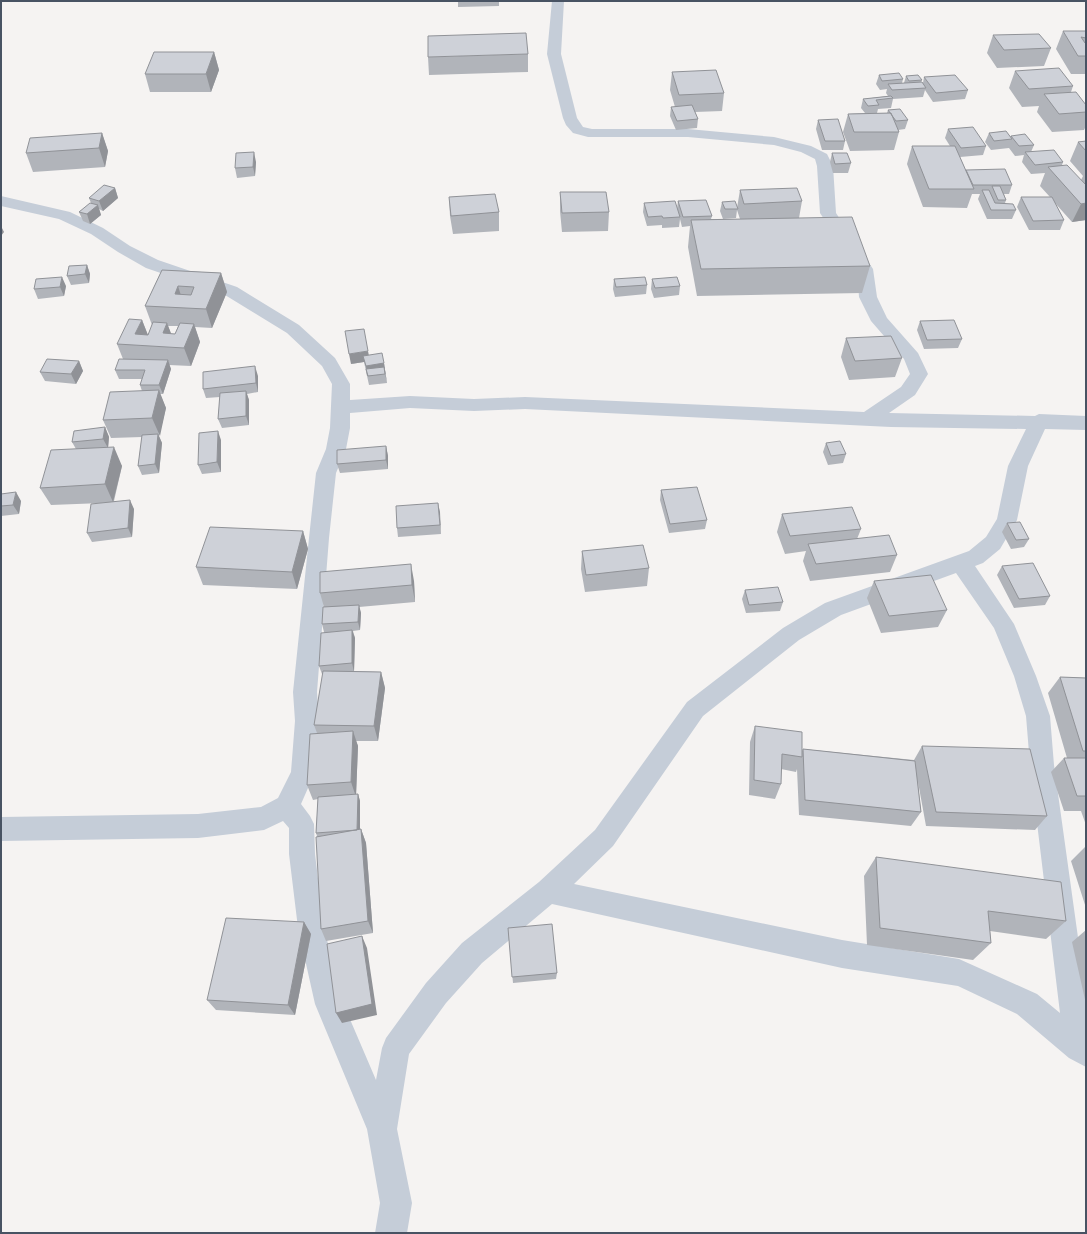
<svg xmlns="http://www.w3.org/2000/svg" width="1087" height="1234" font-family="Arial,sans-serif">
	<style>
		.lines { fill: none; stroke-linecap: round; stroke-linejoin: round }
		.street { fill: #c5cdd8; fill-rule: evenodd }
		.wall { fill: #b1b4ba; fill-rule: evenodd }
		.shaded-wall { fill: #909297 }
		.building { fill: #ced1d8; stroke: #909297; fill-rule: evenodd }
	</style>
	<rect width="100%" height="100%" fill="#f5f3f2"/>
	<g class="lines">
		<path class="street" d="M552,1h12l-3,53 16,64 6,9 9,2h96l86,8 37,9 16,8 6,12 3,47 37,56 4,28 10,21 31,35 10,21 -13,21 -26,18 146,3 4,-2 47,2v14l-41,-1 -17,37 -11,54 -17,29 -17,14 -8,3 39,58 22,52 14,40 4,49 32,230v72l-17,-9 -52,-44 -59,-28 -116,-18 -290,-64 -70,59 -36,40 -37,51 -12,75 15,74 -5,30h-32l5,-30 -13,-74 -52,-125 -17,-76 -9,-74v-26l-6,-7 -19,9 -66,8 -197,3v-24l197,-3 63,-7 17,-9 13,-26 4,-51 -2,-29 16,-154 7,-65 10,-24 4,-21 2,-44 -10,-18 -35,-33 -62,-38 -79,-27 -28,-16 -27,-18 -32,-15 -58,-13v-10l69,16 33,16 27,18 28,14 79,27 62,38 36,33 15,26v16l60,-4 64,3 51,-2 339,15 37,-25 9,-13 -6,-15 -33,-38 -12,-24 -2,-28 -37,-56 -3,-47 -2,-7 -14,-7 -27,-7 -86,-8h-100l-15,-4 -7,-8 -3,-7 -16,-64zM410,408l64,3 51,-2 366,18 135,2 -18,37 -11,53 -11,18 -17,14 -144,52 -42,25 -96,74 -92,128 -56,52 -77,61 -36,40 -40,55 -4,10 -6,32 -33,-77 -19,-75 -9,-74 -1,-30 -4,-8 -9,-12 14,-32 4,-51 -2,-29 12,-154 7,-65 10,-24 4,-21v-15zM956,573l38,55 20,48 12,40 4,49 30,248 -23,-19 -78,-35 -117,-19 -268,-56 39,-38 90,-130 96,-76 42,-25z"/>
	</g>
	<path class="wall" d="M448,1h51v5l-41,1v-6z
		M1063,31h23v43h-15l-15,-25z
		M993,35l58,13 -7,18 -47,2 -10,-15z
		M214,52l5,18 -8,22h-61l-5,-18z
		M528,54v18l-99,3 -1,-18z
		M1015,71l58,15 -2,6 15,20v14l-2,4 -32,2 -15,-20 2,-6 -17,1 -13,-19z
		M672,72l52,21 -2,18 -27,1 3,7 -1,9 -21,2 -6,-14 1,-9h4l-5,-17z
		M879,75l24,4 -1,4h2l2,-7 16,4 -1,2 2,1 1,-6 44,13 -3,9 -32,3 -8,-12 -2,7 -30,2 -2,9 -13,1 -1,4h10l1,-3 20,10 -3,9 -7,1 1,2 -5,18 -44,1 -7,-19 5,-18 17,-1 -4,-5 2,-9 25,-3 -2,-3 1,-4 -7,1 -4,-6z
		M818,120l27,21 -2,9h-21l-6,-21z
		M948,129l38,17 -3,9 -23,2 6,14v-1l46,15 -3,9h-5l2,6 -1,3 11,7 -4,9h-25l-9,-20 2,-5h-8l-5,14 -44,-1 -16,-43 5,-18h38l-5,-8z
		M102,133l6,18 -3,16 -72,5 -7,-19z
		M989,133l21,3h1l23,9 -3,7 32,10 -1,3 19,15 2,-4 -13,-15 8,-19 8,-1v79l-14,2 -17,-19 9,17 -4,10h-31l-12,-23 4,-10h29l-10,-11 5,-13 -14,1 -9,-12 2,-7 -9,1 -6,-8 -18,2 -6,-8z
		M832,153l19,10 -3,10h-15l-3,-11z
		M256,162l-1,14 -18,2 -2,-10z
		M115,188l3,10 -15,13 -4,-2 2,6 -11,9 -7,-3 -4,-9 12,-9 -2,-5z
		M740,190l62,11 -3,17 71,48 -8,27 -165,3 -9,-49 2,-21 -8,1 -2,-8 -1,8 -17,1v-3l-15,1 -4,-14 1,-9 33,6 1,-8 34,15 -1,3h29l-3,-9 -1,8 -13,1 -3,-8 2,-9 15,6z
		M560,192l49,20 -1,19 -46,1 -2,-21z
		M449,197l50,15v19l-46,3 -3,-18z
		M87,265l3,9 -1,9 -18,2 -4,-9z
		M162,270l59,3 6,19 -15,36 -17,-1 5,15 -9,24 -22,-1 2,4 -8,25h-3l6,14 -7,28 3,7 -3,30 -17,2 -4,-9 4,-29 -31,1 -8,-18 39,-29 -2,-6 2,-6h-23l-4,-9 8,-11 -6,-15 25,-24 6,15 4,-10 -7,-19zM168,326h10l-3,8h-4z
		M614,279l33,6 -1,9 -31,3 -2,-8z
		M652,279l28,7 -1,9 -25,3 -3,-9z
		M66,286l-2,10 -26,3 -4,-10z
		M920,321l42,18 -4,9 -34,1 -7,-19z
		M846,338l56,20 -7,19 -46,3 -8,-23z
		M369,355l15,8 3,20 -18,2 -5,-23 -13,2z
		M79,361l4,10 -7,13 -31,-3 -5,-9z
		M258,376v16l-11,2 2,6v25l-27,3 -4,-9 2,-22 -14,1 -3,-9z
		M105,427l4,10 -1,11 14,18 -8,35 20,8 -2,28 -40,5 -5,-9 15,-30 -51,2 -11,-17 36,-39 -4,-7z
		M221,440v32l-19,2 -4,-9z
		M826,443l20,11 -3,9 -15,2 -5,-13z
		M386,446l2,10v13l-48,4 -3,-9z
		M661,490l46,30 -2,9 -36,4 -9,-33z
		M1,494l20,7 -2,13 -18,2z
		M438,503l3,31 -43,3 -1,-9z
		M782,514l79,15 -4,10 40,16 -7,17 -80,9 -7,-20 3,-10 -21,3 -8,-22z
		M1007,523l22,16 -5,8 -13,2 -9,-17z
		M303,531l5,18 -11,40 -94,-4 -7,-18z
		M582,551l67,17 -2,18 -62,6 -4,-23z
		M1002,566l48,30 -5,9 -31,3 -17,-33z
		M414,581l1,21 -56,5 2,6 -1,17 -7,1 2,7 -1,33 27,1 4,16 -7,53h-22l2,5 -2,48h2l2,7v29l1,-1 5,14 7,90 -47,8 -5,-12 -4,-93 -1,-3 2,-34 -5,1 -6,-15 10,-52 -3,-8 9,-51h-1l-3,-8 5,-34 -2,-8 2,-17 -4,-14z
		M874,581l73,29 -9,17 -57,6 -14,-35z
		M745,590l38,12 -3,9 -34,2 -4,-14z
		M1060,677l26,1v147l-5,-14h-17l-13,-39 13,-14h3l-19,-65z
		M755,726l47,25 1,-2 111,11 8,-14 125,70 -12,14 -109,-4 -8,-44 3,30 -10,14 -112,-11 -2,-46 -1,3 -15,-3v15l-6,15 -26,-4 1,-53z
		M1085,847h1v61l-15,-47z
		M876,857l190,64 -20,18 -56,-8 1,12 -18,17 -106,-15 -3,-69z
		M304,922l7,12 -16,81 -79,-5 -9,-10z
		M508,928l49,45 -1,6 -43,4z
		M1086,930v74l-14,-62z"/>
	<path class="shaded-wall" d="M214,52l5,18 -8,22 -5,-18z
		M102,133l6,18 -3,16 -6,-19z
		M254,152l2,10 -1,14 -2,-9z
		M115,188l3,10 -15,13 -4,-10z
		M1086,203v17l-14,2 9,-18z
		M98,205l3,10 -11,9 -3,-10z
		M1,226l3,6 -3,4z
		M87,265l3,9 -1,9 -4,-9z
		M221,273l6,19 -15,36 -6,-19z
		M62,277l4,9 -2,10 -4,-9z
		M178,286l6,19 -9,-11z
		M142,320l7,18 -14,-4z
		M167,323l7,18 -11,-8z
		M194,324l6,18 -9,24 -7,-18z
		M368,351l2,10 -19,3 -2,-10z
		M168,360l3,9 -8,25 -4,-9z
		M79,361l4,10 -7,13 -5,-10z
		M384,363l3,20 -2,-10 -18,3 -1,-10z
		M255,366l3,10v16l-2,-9z
		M159,390l7,18 -6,28 -8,-18z
		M246,391l3,9v25l-3,-9z
		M105,427l4,10 -1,11 -5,-9z
		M218,431l3,9v32l-4,-10z
		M158,434l4,9 -3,30 -4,-9z
		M386,446l2,10v13l-2,-9z
		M114,447l8,19 -9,36 -8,-18z
		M16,492l5,9 -2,13 -6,-9z
		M130,500l4,9 -2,28 -4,-9z
		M438,503l2,9 1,22 -1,-9z
		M303,531l5,18 -11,40 -5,-17z
		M411,564l3,17 1,21 -3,-17z
		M359,605l2,8 -1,17 -2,-8z
		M352,630l3,8 -1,34 -2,-9z
		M381,672l4,16 -7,53 -4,-15z
		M353,731l5,15 -2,51 -5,-15z
		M358,794l2,7v36l-3,-7z
		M361,829l5,14 7,90 -5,-12z
		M304,922l7,12 -16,81 -7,-10z
		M362,936l5,12 10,67 -35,8 -6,-10z"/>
	<path class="building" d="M1063,31h23v7l-5,-1 4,6 1,1v12h-8z
		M526,33l2,21 -100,3v-21z
		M1039,34l12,14 -47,2 -11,-15z
		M154,52h60l-8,22h-61z
		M1059,68l14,18 -44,3 -14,-18z
		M716,70l8,23 -45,2 -7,-23z
		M899,73l4,6 -21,2 -3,-6z
		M918,75l4,5 -13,1 -3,-5z
		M955,75l13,15 -32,3 -12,-16z
		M922,82l4,6 -34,2 -4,-6z
		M1076,92l10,13v7l-27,2 -15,-20z
		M891,96l2,2 -17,2 3,5 -11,1 -5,-7z
		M692,105l6,14 -21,2 -6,-14z
		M900,109l8,11 -12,1 -8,-11z
		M891,113l8,19h-45l-6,-18z
		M838,119l7,22h-20l-7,-21z
		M973,127l13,19 -25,2 -13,-19z
		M1006,131l6,8 -18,2 -5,-8z
		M102,133l-3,15 -73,5 4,-15z
		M1025,134l9,11 -15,1 -8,-10z
		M1086,141v10l-8,-9z
		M912,146h43l19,43h-45z
		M1054,150l9,12 -28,3 -10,-13z
		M254,152l-1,15 -18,1 1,-15z
		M832,153h15l4,10 -16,1z
		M1067,165l19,20v18l-5,1 -33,-37z
		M1005,169l7,16h-39l-7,-15z
		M104,185l11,3 -16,13 -10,-3z
		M992,186h8l6,14h-8z
		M797,188l5,13 -58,3 -4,-14z
		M982,190h7l6,13 18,1 3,6h-25z
		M560,192h46l3,20 -47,1z
		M495,194l4,18 -48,4 -2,-19z
		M1021,197h31l12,23 -31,1z
		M706,200l6,16 -29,1 -5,-16z
		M675,201l5,16 -17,1 -1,-2 -14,1 -4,-14z
		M735,201l3,8h-13l-3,-7z
		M90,203l8,2 -11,9 -8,-2z
		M852,217l18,49 -169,3 -10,-49z
		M87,265l-2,9 -18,2 2,-10z
		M162,270l59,3 -15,36 -61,-3zM178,286l16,1 -3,8 -16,-1z
		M62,277l-2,10 -26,2 2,-10z
		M645,277l2,8 -31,2 -2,-8z
		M677,277l3,9 -25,2 -3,-9z
		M129,319l13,1 -7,14 13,1 5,-13 14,1 -4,10 12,1 5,-11 14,1 -10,24 -67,-4z
		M954,320l8,19 -35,1 -7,-19z
		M364,329l4,22 -19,3 -4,-23z
		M891,336l11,22 -47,3 -9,-23z
		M382,353l2,10 -18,3 -3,-10z
		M47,359l32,2 -8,13 -31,-2z
		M119,359l49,1 -9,25h-19l5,-15h-30z
		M255,366l1,17 -53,6v-17z
		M384,367l1,7 -17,2 -2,-7z
		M159,390l-7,28 -49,2 7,-28z
		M246,391v25l-28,3 2,-26z
		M105,427l-2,12 -31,3 2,-11z
		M218,431l-1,31 -19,3 1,-32z
		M158,434l-3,30 -17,2 4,-31z
		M840,441l6,13 -15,2 -5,-13z
		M386,446v14l-49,4v-14z
		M114,447l-9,37 -65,4 11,-38z
		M697,487l10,33 -37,4 -9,-34z
		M16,492l-3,13 -12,1v-12z
		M130,500l-2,28 -41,5 4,-29z
		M438,503l2,22 -43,3 -1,-22z
		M852,507l9,22 -71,7 -8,-22z
		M1020,522l9,17 -13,1 -9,-17z
		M210,527l93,4 -11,41 -96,-5z
		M889,535l8,20 -81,9 -8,-20z
		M643,545l6,23 -63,7 -4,-24z
		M1033,563l17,33 -31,3 -17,-33z
		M411,564l1,21 -92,8v-21z
		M931,575l16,35 -58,6 -15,-35z
		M778,587l5,15 -34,3 -4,-15z
		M359,605l-1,17 -36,2 1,-17z
		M352,630v33l-33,3 2,-33z
		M323,671l58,1 -7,54 -60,-1z
		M1060,677l26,1v73h-3z
		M755,726l47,6v25l-20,-3 -1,30 -27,-4z
		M353,731l-2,51 -44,3 3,-51z
		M922,746l108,3 17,67 -111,-4z
		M803,749l112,12 6,51 -116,-12z
		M1064,758h22v38h-9z
		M358,794l-1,36 -41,3 2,-36z
		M361,829l7,92 -47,8 -5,-92z
		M876,857l185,25 5,39 -78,-10 3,32 -111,-15z
		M226,918l78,4 -16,83 -81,-5z
		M552,924l5,49 -45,4 -4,-49z
		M362,936l10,68 -36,9 -9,-69z"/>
	<rect width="1087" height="1234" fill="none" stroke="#485363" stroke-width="4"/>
</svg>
